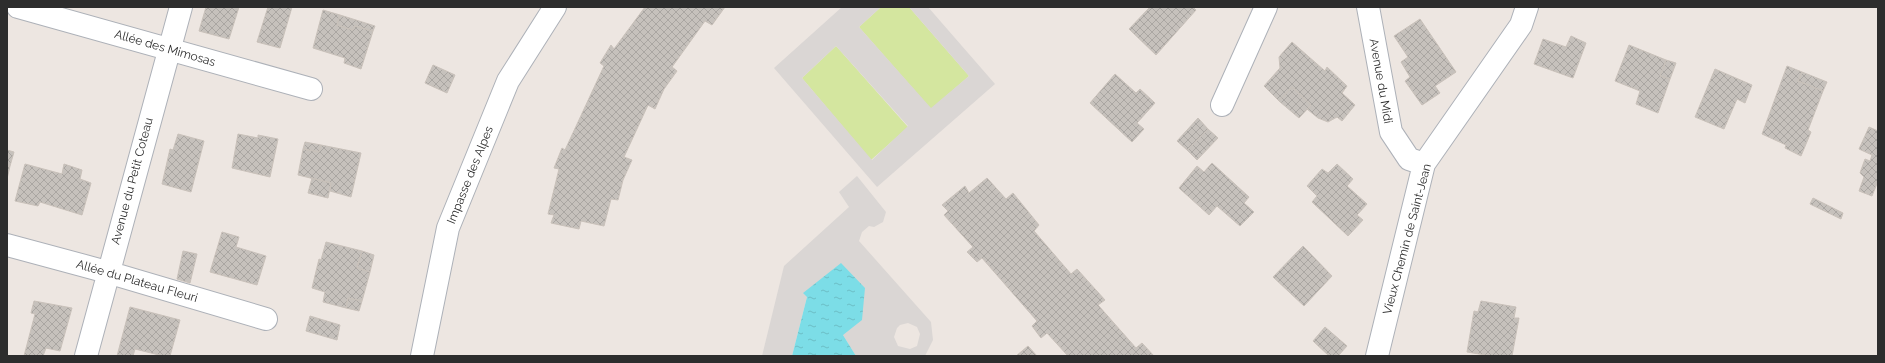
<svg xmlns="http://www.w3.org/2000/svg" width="1885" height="363" font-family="Raleway,sans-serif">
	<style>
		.pitch { fill: #d4e69f }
		.plaza { fill: #dad6d4; fill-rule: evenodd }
		.water { fill: url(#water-ripples) }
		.building { fill: url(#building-cross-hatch); stroke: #c9c1ba }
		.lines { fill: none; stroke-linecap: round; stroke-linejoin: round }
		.minor-casing { stroke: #adb1b8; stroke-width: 24 }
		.minor { stroke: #fff; stroke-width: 22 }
		.labels { text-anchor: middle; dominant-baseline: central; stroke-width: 3; stroke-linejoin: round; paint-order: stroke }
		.street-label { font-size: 12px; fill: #2d2d2d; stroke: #fff }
	</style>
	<defs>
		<pattern id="water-ripples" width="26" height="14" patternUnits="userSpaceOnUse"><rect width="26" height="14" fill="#7cdde7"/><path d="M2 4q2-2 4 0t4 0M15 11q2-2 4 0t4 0" fill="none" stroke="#6cbec6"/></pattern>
		<pattern id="building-cross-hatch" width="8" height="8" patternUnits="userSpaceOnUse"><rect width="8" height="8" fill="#c6c1bc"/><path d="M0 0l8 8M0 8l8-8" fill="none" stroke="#aaa6a2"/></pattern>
	</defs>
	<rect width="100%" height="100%" fill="#ede6e1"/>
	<path class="pitch" d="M881,7h28l60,69 -38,33 -72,-82z
		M836,46l72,81 -37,33 -69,-82z"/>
	<path class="plaza" d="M842,7h39l-22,20 72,81 38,-32 -60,-69h19l67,77 -118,103 -103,-119zM836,46l72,80 -36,34 -70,-82z
		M857,176l29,36 -3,10 -9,5 -5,-1 -7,6 -3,9 72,81 2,18 -8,16h-69l-13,-21 -36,-38 -15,59h-30l22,-90 65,-59 -10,-15zM908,323l9,4 3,7 -3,12 -7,3 -12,-3 -4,-9 3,-9 3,-3z"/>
	<path class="water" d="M841,263l24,25 -3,32 -19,15 13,21h-64l15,-59 -4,-4z"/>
	<path class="building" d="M206,7h33l-10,32 -30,-8z
		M268,7h24l-12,41 -23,-6z
		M645,7h80l-13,18 -7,-4 -33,46 5,4 -13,18 -9,20 -7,-4 -24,52 8,3 -9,20 -5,20 -7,-1 -7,27 -23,-5 -2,8 -28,-6 3,-8 -6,-1 11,-45 -5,-1 8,-20 3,2 39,-84 -4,-3 11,-18 3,4z
		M1150,7h43l3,3 -40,45 -27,-26z
		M323,10l17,5 -3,10 16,5 2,-4 18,5 -12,38 -17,-6 1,-5 -32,-10z
		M340,15l35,11 -2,5 -18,-5 -2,4 -16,-5z
		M1420,19l36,53 -21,14 5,7 -18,12 -17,-24 5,-4 -9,-15 7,-5 -14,-21z
		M1571,36l15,7 -13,35 -39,-14 9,-25 23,8z
		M1292,42l33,29 2,-4 20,19 -5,7 13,12 -13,16 -5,-4 -9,5 -10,-4 -11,-9 4,-4 -19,-18 -13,14 -15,-15 16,-18 -1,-11z
		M1629,45l37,15 -6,16 10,3 -12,34 -22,-9 4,-13 -25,-10z
		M1666,60l10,3 -6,16 -10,-3z
		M433,65l22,10 -8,18 -22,-10z
		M1787,66l15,6 -4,9 25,10 -15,39 3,2 -10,24 -16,-8 1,-3 -24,-11z
		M1715,69l37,16 -7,18 -8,-4 -13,30 -29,-12z
		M1802,72l25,10 -4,9 -25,-10z
		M1115,74l21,19 4,-4 15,14 -18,20 7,6 -12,13 -42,-39z
		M1292,87l19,18 -12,13 -20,-17z
		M1198,118l10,11 -21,21 -10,-9z
		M1869,127l9,4v50l-6,15 -13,-5 5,-14 -4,-4 5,-14 5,2 2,-6 -13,-6z
		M1208,129l10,9 -21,22 -10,-10z
		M178,134l26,7 -13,51 -29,-8 8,-35 3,1z
		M238,134l20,4v-3l20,4 -8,38 -38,-9z
		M305,142l16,3 -2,7 -16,-3z
		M321,145l40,8 -10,44 -21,-6 1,-8 -33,-8 5,-26 16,3z
		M7,150l7,2 -4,14h-3z
		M1212,163l37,34 -5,6 10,9 -14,14 -23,-20 -8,9 -30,-27 18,-22 7,6z
		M25,164l37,10 2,-10 18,6 -2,9 11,4 -9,32 -42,-13 -2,4 -23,-5z
		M1337,164l16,15 -6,7 20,18 -10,11 6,5 -15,16 -36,-34 5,-6 -10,-10 15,-17 6,4z
		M7,166h3l-3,13z
		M312,178l19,5 -3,15 -20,-5z
		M987,178l19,21 7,-6 26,32 -5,6 37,43 6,-5 28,31 -7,5 38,43 6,-5 12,13h-86l-21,-23 -6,5 -9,-12 5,-5 -55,-63 -5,4 -10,-10 6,-5 -29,-32 4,-4 -6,-6 23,-19 4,7z
		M1813,198l30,15 -2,6 -31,-15z
		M222,232l17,5 -3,10 30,9 -9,29 -47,-13z
		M326,242l36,9 -5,17 13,4 -8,29 -14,-3 -2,10 -23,-6 2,-10 -13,-4 7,-29 2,1z
		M1303,246l29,30 -28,30 -31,-29z
		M183,251l14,3 -7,29 -13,-4z
		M362,251l12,4 -4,17 -13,-4z
		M348,298l14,3 -3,10 -13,-3z
		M34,301l38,7 -12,43 -14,-3 -3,8h-19l11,-42 -4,-1z
		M1481,301l35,6 -2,11h5l-7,38h-21l-24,-4 7,-41 4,1z
		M130,307l50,13 -10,36h-7l-28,-7 -2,7h-16z
		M310,316l30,9 -3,15 -31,-9z
		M1325,327l22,19 -9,10h-9l-16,-15z
		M1028,346l9,10h-21z"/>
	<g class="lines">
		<g class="minor-casing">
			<path id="minor" d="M18,7l293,82
				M1368,7l23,125 18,27 15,5
				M1222,105l44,-98
				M7,245l100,27 159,47
				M86,356l95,-349
				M422,356l26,-128 60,-147 47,-74
				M1377,356l47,-192 97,-139 6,-18"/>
		</g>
		<use href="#minor" class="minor"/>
	</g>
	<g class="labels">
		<g class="street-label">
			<text transform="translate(165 48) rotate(16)">Allée des Mimosas</text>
			<text transform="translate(1381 81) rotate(80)">Avenue du Midi</text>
			<text transform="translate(470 175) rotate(-68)">Impasse des Alpes</text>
			<text transform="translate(132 181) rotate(-75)">Avenue du Petit Coteau</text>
			<text transform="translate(1407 239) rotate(-75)">Vieux Chemin de Saint-Jean</text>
			<text transform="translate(137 281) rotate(16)">Allée du Plateau Fleuri</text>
		</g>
	</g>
	<rect width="1885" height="363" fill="none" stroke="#2d2d2d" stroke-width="16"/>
</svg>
